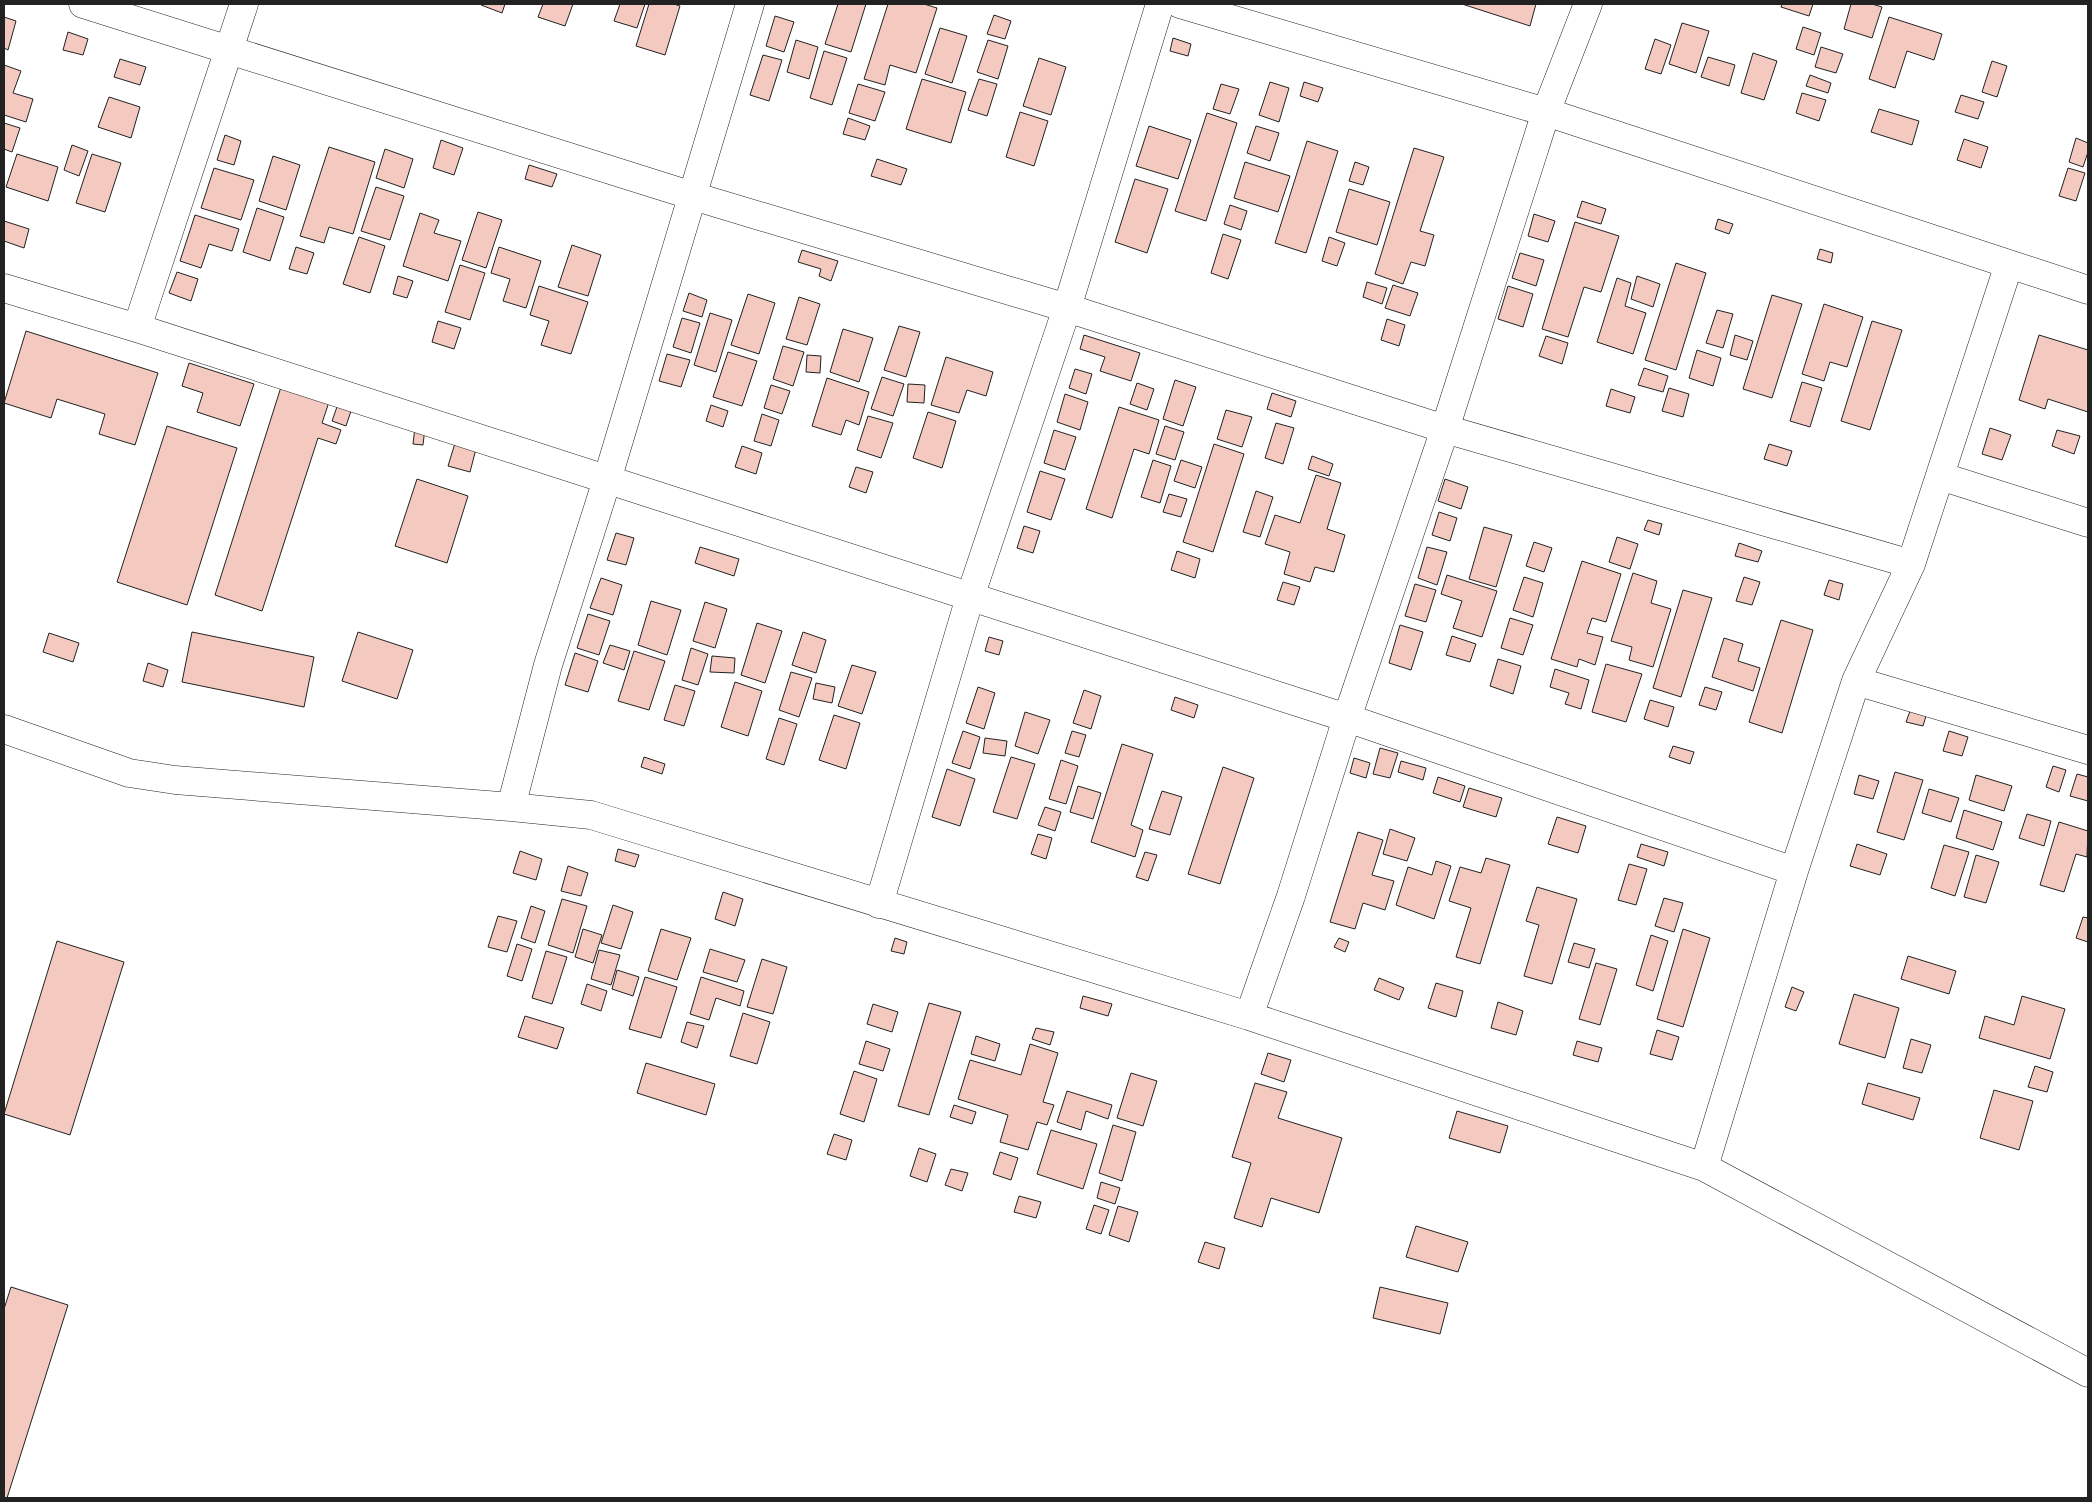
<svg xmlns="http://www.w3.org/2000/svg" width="2092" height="1502" font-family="Raleway,sans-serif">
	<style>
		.building { fill: #f3c9c0; stroke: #222 }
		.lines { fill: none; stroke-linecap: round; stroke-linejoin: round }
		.minor-casing { stroke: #222; stroke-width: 29 }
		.minor { stroke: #fff; stroke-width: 28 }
	</style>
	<rect width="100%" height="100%" fill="#fff"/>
	<path class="building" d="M481,4h24l-3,9 -21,-8z
		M543,4h30l-8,22 -27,-9z
		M620,4h25l-8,24 -23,-7z
		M649,4h25l6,2 -15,49 -29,-9z
		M838,4h28l-15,48 -26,-8z
		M888,4h36l13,4 -21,65 -26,-8 -5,20 -21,-6z
		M1462,4h74l-6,22z
		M1782,4h31l-4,12 -28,-9z
		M1851,4h21l10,3 -10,31 -28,-9z
		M994,15l17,6 -6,18 -18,-5z
		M775,16l19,6 -10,30 -18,-6z
		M4,17l12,4 -8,29 -4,-2z
		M1889,17l53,17 -8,26 -27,-9 -12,37 -26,-9z
		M1682,23l27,8 -13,42 -27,-9z
		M1803,27l18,6 -7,22 -18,-6z
		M940,28l27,8 -15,47 -27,-9z
		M68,32l20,7 -5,16 -20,-5z
		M1173,38l18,6 -3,12 -18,-5z
		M1655,39l16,6 -10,29 -16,-5z
		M796,40l22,7 -9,32 -22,-7z
		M988,40l20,6 -10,33 -21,-7z
		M1821,47l22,7 -7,19 -21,-6z
		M824,51l23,7 -15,47 -22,-7z
		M1753,53l24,8 -13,39 -23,-7z
		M763,55l19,5 -13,41 -19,-6z
		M1708,57l27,8 -6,21 -28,-9z
		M1039,58l27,9 -15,48 -28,-9z
		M120,59l26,8 -6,18 -26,-8z
		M1992,61l15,5 -10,31 -15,-5z
		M4,65l17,6 -8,22 20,6 -7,23 -22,-7z
		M1810,75l21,8 -3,10 -22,-7z
		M922,79l44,13 -15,51 -45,-14z
		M979,79l18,5 -10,32 -19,-6z
		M1270,82l19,6 -10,34 -20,-7z
		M1304,82l19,6 -5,14 -18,-6z
		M858,84l27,8 -10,29 -26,-8z
		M1221,84l18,5 -9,25 -17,-5z
		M1802,93l24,7 -7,21 -23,-8z
		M1961,95l23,7 -6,17 -23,-7z
		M109,97l31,10 -9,31 -33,-11z
		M1879,109l40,12 -7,24 -41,-13z
		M1020,112l28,9 -14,45 -28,-9z
		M1207,113l30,10 -31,98 -31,-10z
		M848,118l22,8 -5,14 -22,-6z
		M4,123l16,5 -8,24 -8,-3z
		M1149,126l42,14 -13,39 -42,-13z
		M1256,126l23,7 -9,28 -23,-8z
		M225,135l16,6 -7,24 -17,-5z
		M2076,138l12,5v9l-5,15 -14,-5z
		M1964,139l24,8 -7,21 -24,-8z
		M441,140l22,8 -9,27 -21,-7z
		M1307,141l31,10 -32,102 -31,-10z
		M72,145l16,6 -9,25 -15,-6z
		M329,147l46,15 -22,72 -24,-7 -5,16 -24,-7z
		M1414,148l30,9 -24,74 14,4 -9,31 -14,-4 -8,22 -28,-10z
		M385,149l28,10 -9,29 -28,-10z
		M17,154l41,13 -10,34 -42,-14z
		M92,154l29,9 -16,49 -29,-9z
		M273,156l27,9 -14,45 -27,-9z
		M877,159l30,10 -6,16 -30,-9z
		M1245,162l45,14 -12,36 -44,-14z
		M1355,162l14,5 -6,18 -14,-4z
		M529,165l28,9 -5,13 -27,-8z
		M214,168l40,12 -13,40 -40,-12z
		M2068,168l17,5 -9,28 -17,-5z
		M1135,179l33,10 -21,64 -32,-11z
		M376,187l28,9 -14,44 -29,-9z
		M1349,189l41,13 -13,43 -41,-13z
		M1582,201l24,8 -5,15 -24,-7z
		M1230,205l17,6 -6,19 -17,-6z
		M257,208l27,9 -14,44 -27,-9z
		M478,212l24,8 -16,48 -24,-8z
		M420,213l19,7 -5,13 27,8 -13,40 -45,-15z
		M1534,214l21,7 -7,21 -20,-6z
		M195,215l44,14 -7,22 -23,-7 -8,24 -21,-7z
		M1718,219l15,5 -4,10 -14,-5z
		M4,221l25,8 -5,19 -20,-7z
		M1575,222l44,14 -18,56 -17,-5 -16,50 -26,-8z
		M1223,234l18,6 -13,39 -17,-6z
		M359,237l26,9 -15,47 -27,-9z
		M1329,237l16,6 -8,23 -15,-5z
		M572,245l29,10 -13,41 -30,-9z
		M296,247l18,6 -7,21 -18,-5z
		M499,247l42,14 -15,47 -23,-7 7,-22 -19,-6z
		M1820,249l13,4 -2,10 -14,-4z
		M802,250l36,11 -7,20 -12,-5 2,-7 -23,-7z
		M1520,253l24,7 -8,26 -24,-8z
		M1676,263l30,10 -30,97 -31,-10z
		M460,265l25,8 -15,47 -25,-8z
		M177,272l21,7 -7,22 -22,-8z
		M398,276l15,5 -6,17 -14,-4z
		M1637,276l23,8 -7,23 -22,-8z
		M1617,278l14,5 -6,23 21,7 -13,41 -36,-12z
		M1367,282l20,6 -5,16 -19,-7z
		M1393,285l25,8 -8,23 -25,-8z
		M539,286l49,16 -17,52 -30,-9 8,-24 -19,-6z
		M1508,286l25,8 -10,33 -25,-8z
		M689,293l18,7 -5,17 -19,-6z
		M748,294l27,9 -16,51 -28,-9z
		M1772,295l30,9 -30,94 -29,-9z
		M799,297l21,7 -13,41 -21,-6z
		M1824,304l39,13 -16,50 -17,-5 -6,19 -22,-7z
		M1717,310l16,4 -10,34 -17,-5z
		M710,313l22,7 -16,52 -22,-7z
		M682,318l18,5 -9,30 -18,-6z
		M1387,319l18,6 -6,21 -18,-6z
		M438,321l23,7 -7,21 -22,-7z
		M1872,321l30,9 -32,100 -29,-9z
		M899,326l21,6 -14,45 -22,-7z
		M843,329l30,9 -14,44 -29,-10z
		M26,331l132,42 -23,72 -36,-11 6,-20 -48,-15 -6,19 -47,-15z
		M1084,335l56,18 -9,28 -31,-10 5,-14 -25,-8z
		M1735,335l18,6 -6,19 -17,-5z
		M2039,335l49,15v62l-40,-13 -3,10 -26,-9z
		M1546,336l22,7 -6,21 -23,-8z
		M783,346l21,6 -11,34 -20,-7z
		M1697,350l24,8 -8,28 -24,-8z
		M728,352l29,9 -15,45 -29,-9z
		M667,354l23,6 -9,27 -22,-6z
		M807,355l14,1 -1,17 -14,-1z
		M946,357l47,15 -7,24 -19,-6 -8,23 -28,-8z
		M189,363l65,21 -14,42 -43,-14 6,-19 -21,-7z
		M1644,368l24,8 -5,16 -25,-7z
		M1075,369l17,5 -6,20 -17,-6z
		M882,377l22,7 -11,32 -22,-7z
		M827,378l42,14 -10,33 -13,-5 -5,15 -29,-9z
		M1175,380l21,7 -13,39 -20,-7z
		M1802,382l20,6 -12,39 -20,-6z
		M1137,383l17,6 -7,21 -17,-6z
		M908,384l17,1 -1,18 -17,-1z
		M771,385l19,6 -8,23 -18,-6z
		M281,387l48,15 -7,21 19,7 -5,14 -18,-6 -56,173 -47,-16z
		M1669,388l20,6 -6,23 -21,-6z
		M1611,389l24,8 -5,16 -24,-7z
		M1272,393l24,8 -5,16 -24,-8z
		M1065,394l23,8 -8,28 -23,-8z
		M338,404l14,4 -6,18 -14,-5z
		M711,405l17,6 -5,16 -17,-6z
		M1119,407l40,13 -10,34 -15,-5 -22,69 -26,-9z
		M1226,410l26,7 -10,30 -25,-8z
		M928,412l28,9 -14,47 -29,-10z
		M762,414l17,6 -8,26 -17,-5z
		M868,416l25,7 -12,35 -24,-8z
		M1276,423l18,5 -11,36 -18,-6z
		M167,426l70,22 -50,157 -70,-23z
		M1165,426l19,6 -9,28 -19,-6z
		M415,427l10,1 -2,17 -10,-1z
		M1990,428l21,7 -9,25 -20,-6z
		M1054,430l22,7 -11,33 -21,-7z
		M2057,430l23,6 -6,18 -22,-8z
		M456,440l21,5 -7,27 -22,-6z
		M1214,444l30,10 -31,98 -30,-10z
		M1769,444l23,7 -5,15 -23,-7z
		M742,446l20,7 -6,21 -21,-7z
		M1312,456l21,8 -4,12 -21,-7z
		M1153,460l18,6 -11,37 -19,-6z
		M1181,460l21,7 -7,21 -21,-7z
		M856,467l17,5 -7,21 -17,-6z
		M1040,471l25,8 -14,41 -24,-8z
		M1316,475l25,8 -14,46 18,6 -11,37 -19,-5 -5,15 -26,-8 6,-22 -25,-8 10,-29 25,8z
		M417,479l51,17 -21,67 -52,-17z
		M1445,479l23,8 -7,22 -23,-8z
		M1256,491l17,6 -13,40 -17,-5z
		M1169,494l18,5 -6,18 -18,-5z
		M1439,512l18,6 -7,23 -18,-6z
		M1648,520l14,4 -3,11 -15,-5z
		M1024,526l16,5 -7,22 -16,-5z
		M1484,527l28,8 -16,52 -27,-8z
		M616,533l18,5 -8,27 -19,-5z
		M1617,537l21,7 -8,25 -21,-7z
		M1534,542l18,6 -8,24 -18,-6z
		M1739,543l23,8 -4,11 -23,-6z
		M700,547l39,12 -5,17 -39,-13z
		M1427,547l20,5 -10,33 -19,-7z
		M1177,551l23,8 -5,19 -24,-8z
		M1582,561l39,13 -15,48 -14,-4 -5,15 16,4 -8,28 -16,-6 -2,8 -26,-8z
		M1633,573l24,8 -6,22 20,6 -18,58 -24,-7 3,-13 -21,-6z
		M1447,575l50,16 -15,46 -29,-9 9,-27 -21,-7z
		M1524,577l19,6 -10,34 -20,-7z
		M1744,577l16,5 -8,23 -16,-4z
		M601,578l21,7 -9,30 -23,-7z
		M1829,580l14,4 -4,16 -15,-5z
		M1283,582l17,5 -6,18 -17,-5z
		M1415,584l21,6 -10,32 -21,-6z
		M1683,590l29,8 -31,99 -28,-9z
		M651,601l30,9 -14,45 -29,-10z
		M705,602l22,7 -12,39 -22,-7z
		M588,614l22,7 -11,34 -22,-7z
		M1510,618l23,7 -10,30 -22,-7z
		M1781,620l32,10 -31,103 -33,-11z
		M757,623l25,8 -17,52 -24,-8z
		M1400,625l23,7 -12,38 -22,-7z
		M192,632l122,25 -10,50 -122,-25z
		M358,632l55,18 -16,49 -55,-18z
		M803,632l23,8 -10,33 -24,-8z
		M49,633l30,10 -6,19 -30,-10z
		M1452,636l24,8 -6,18 -24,-7z
		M989,637l14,4 -4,14 -14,-4z
		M1724,638l19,6 -5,17 22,7 -7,23 -41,-14z
		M610,645l20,6 -6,19 -21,-7z
		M691,648l17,6 -10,31 -16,-5z
		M634,651l31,10 -16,49 -31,-9z
		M575,653l23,8 -10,31 -23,-7z
		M712,656l23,2 -1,15 -24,-1z
		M1498,659l23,7 -8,28 -23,-8z
		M148,663l20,7 -5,17 -20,-6z
		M1606,664l36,10 -16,48 -34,-10z
		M852,665l24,7 -14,42 -24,-8z
		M1555,669l34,11 -8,29 -16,-5 4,-11 -19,-6z
		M791,672l21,6 -13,39 -20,-7z
		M735,682l27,9 -14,45 -27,-9z
		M816,683l19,4 -3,16 -19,-4z
		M675,685l20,6 -11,35 -20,-6z
		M978,687l17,6 -11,36 -18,-6z
		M1705,687l17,5 -6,18 -17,-5z
		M1084,690l17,6 -10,33 -18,-6z
		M1175,697l23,8 -4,13 -23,-8z
		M1650,700l24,7 -6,20 -24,-8z
		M1910,711l16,5 -3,10 -17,-4z
		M1025,712l25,8 -12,34 -23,-8z
		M834,715l26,8 -14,46 -27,-9z
		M779,718l18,6 -13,41 -18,-6z
		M963,731l17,6 -10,32 -18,-6z
		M1072,731l14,4 -7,22 -14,-4z
		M1949,731l19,6 -6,19 -19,-5z
		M985,738l22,3 -2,15 -22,-3z
		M1122,744l31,10 -22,71 12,5 -8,27 -44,-15z
		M1673,746l21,6 -4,12 -21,-7z
		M1380,748l18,5 -8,25 -17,-4z
		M644,757l21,7 -3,10 -21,-7z
		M1011,757l24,7 -18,55 -24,-7z
		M1354,758l16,5 -4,15 -16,-5z
		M1061,760l17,6 -12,38 -17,-5z
		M1401,761l25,7 -3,12 -25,-8z
		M2053,766l13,4 -7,22 -13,-5z
		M1223,767l31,11 -34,106 -32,-10z
		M947,769l28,10 -15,47 -28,-9z
		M1895,772l28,8 -19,60 -27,-8z
		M2077,774l11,3v24l-18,-5z
		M1859,775l20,6 -6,18 -19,-5z
		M1976,775l36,11 -8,25 -35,-11z
		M1438,777l27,9 -5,16 -27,-9z
		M1078,786l23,7 -8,26 -23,-7z
		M1469,788l33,10 -6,19 -33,-10z
		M1929,789l30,9 -8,24 -29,-9z
		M1162,791l20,6 -12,38 -21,-6z
		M1045,807l16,5 -6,19 -17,-6z
		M1964,810l38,12 -9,28 -37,-12z
		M2027,814l24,7 -7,25 -25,-8z
		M1557,817l29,9 -8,27 -30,-9z
		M2059,822l29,9 -1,26 -11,-3 -12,38 -24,-7z
		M1390,829l25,9 -8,23 -24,-7z
		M1358,832l25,8 -11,35 22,6 -9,29 -22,-7 -8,26 -25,-7z
		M1038,834l14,4 -6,21 -15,-5z
		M1641,844l27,8 -4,14 -27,-9z
		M1857,844l30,10 -7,21 -30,-9z
		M1944,845l25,7 -14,44 -24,-8z
		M618,849l21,6 -4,12 -20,-6z
		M520,851l22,8 -6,21 -23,-7z
		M1145,852l12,3 -9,26 -12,-4z
		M1976,855l23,7 -13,41 -22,-6z
		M1486,858l24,7 -30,99 -24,-7 15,-49 -22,-7 11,-34 21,6z
		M1436,861l15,5 -17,53 -38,-14 12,-38 24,8z
		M1629,864l18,5 -11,36 -18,-5z
		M568,866l20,7 -7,23 -20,-5z
		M1537,887l40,12 -25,85 -28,-8 15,-51 -13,-4z
		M723,892l20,7 -8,27 -20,-7z
		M1664,898l19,5 -9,29 -19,-6z
		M562,899l25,7 -14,47 -25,-8z
		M613,905l20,7 -12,37 -20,-6z
		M531,906l14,5 -10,32 -14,-5z
		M498,916l19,5 -10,31 -19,-5z
		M2083,917l5,1v24l-12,-4z
		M583,929l19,6 -9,28 -18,-6z
		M661,929l30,9 -14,42 -29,-9z
		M1683,929l27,9 -27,89 -26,-8z
		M1651,935l17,6 -15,50 -17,-6z
		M895,938l12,4 -3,12 -13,-3z
		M1339,938l10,4 -4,10 -11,-5z
		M57,941l67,21 -54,173 -66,-21z
		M1574,943l21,6 -6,19 -21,-6z
		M517,944l15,5 -10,32 -15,-5z
		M710,949l35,11 -8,22 -34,-10z
		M599,950l21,5 -9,30 -20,-6z
		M546,951l21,6 -15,47 -20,-6z
		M1908,956l48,15 -7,23 -48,-15z
		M762,959l25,8 -14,47 -26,-7z
		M1596,963l21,6 -17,56 -21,-6z
		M617,970l22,7 -6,19 -21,-7z
		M645,977l32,10 -16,51 -32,-9z
		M701,977l43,14 -4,15 -24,-8 -7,22 -19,-6z
		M1379,978l25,10 -5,12 -25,-10z
		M1436,983l27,8 -7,26 -28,-9z
		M587,984l20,7 -6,20 -20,-7z
		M1792,987l12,5 -8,19 -11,-4z
		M1854,994l45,14 -14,50 -46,-14z
		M1083,996l29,8 -4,12 -28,-8z
		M2022,996l43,13 -15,50 -71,-21 6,-22 29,9z
		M1498,1002l25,9 -7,24 -25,-7z
		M929,1003l32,9 -32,103 -31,-9z
		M873,1004l25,8 -6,20 -25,-8z
		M743,1013l27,9 -13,42 -27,-8z
		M525,1016l39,12 -7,21 -39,-12z
		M687,1022l17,4 -7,22 -16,-6z
		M1036,1028l18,4 -4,13 -18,-6z
		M1657,1030l22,7 -7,23 -22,-6z
		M976,1036l24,8 -5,17 -24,-7z
		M1911,1039l20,6 -9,28 -19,-5z
		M866,1041l24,8 -7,22 -24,-7z
		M1577,1041l25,7 -4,14 -25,-7z
		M1030,1044l28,9 -15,49 11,3 -7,20 -10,-3 -9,28 -28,-8 8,-27 -50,-16 12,-39 51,15z
		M1268,1053l23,7 -7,22 -23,-8z
		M646,1063l69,21 -9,31 -69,-22z
		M2035,1066l18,6 -6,20 -19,-5z
		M854,1071l23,8 -13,43 -24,-8z
		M1131,1073l26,8 -14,45 -26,-8z
		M1255,1083l32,9 -9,26 64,20 -23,75 -48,-15 -9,29 -28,-9 17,-55 -19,-6z
		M1868,1083l52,15 -7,22 -51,-16z
		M1994,1090l39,11 -14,49 -39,-12z
		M1067,1091l45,14 -4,14 -22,-8 -5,19 -24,-8z
		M954,1105l22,7 -4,12 -22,-7z
		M1457,1111l51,15 -8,27 -51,-15z
		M1113,1125l23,7 -14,49 -23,-8z
		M1051,1130l46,14 -14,45 -46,-15z
		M834,1134l18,6 -6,20 -19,-6z
		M919,1148l17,6 -9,28 -17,-6z
		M1000,1152l18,6 -7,22 -18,-6z
		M951,1169l17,4 -6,18 -17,-6z
		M1101,1182l19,6 -5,16 -18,-6z
		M1019,1196l22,6 -5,16 -22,-6z
		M1094,1205l15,5 -8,24 -15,-5z
		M1118,1206l20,6 -9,30 -20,-7z
		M1416,1226l52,16 -10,30 -52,-15z
		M1205,1242l20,6 -6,21 -21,-7z
		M11,1287l57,18 -61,193h-3v-189z
		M1380,1287l68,16 -8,31 -67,-16z"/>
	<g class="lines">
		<g class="minor-casing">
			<path id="minor" d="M83,4l610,192 374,112 378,121 466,135
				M1180,4l366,108 542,178
				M4,288l133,40 1210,390 447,153
				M137,328l107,-324
				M1940,476l148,47
				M1856,681l232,69
				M4,729l125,44 46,7 336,27 80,8 658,201 455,151 384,206
				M511,807l37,-142 59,-185 143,-476
				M879,904l91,-307 97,-289 93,-304
				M1249,1016l42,-120 56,-178 98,-289 101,-317 42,-108
				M1704,1167l90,-296 62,-190 55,-117 98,-300"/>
		</g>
		<use href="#minor" class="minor"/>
	</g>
	<rect width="2092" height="1502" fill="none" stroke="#222222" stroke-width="10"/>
</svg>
